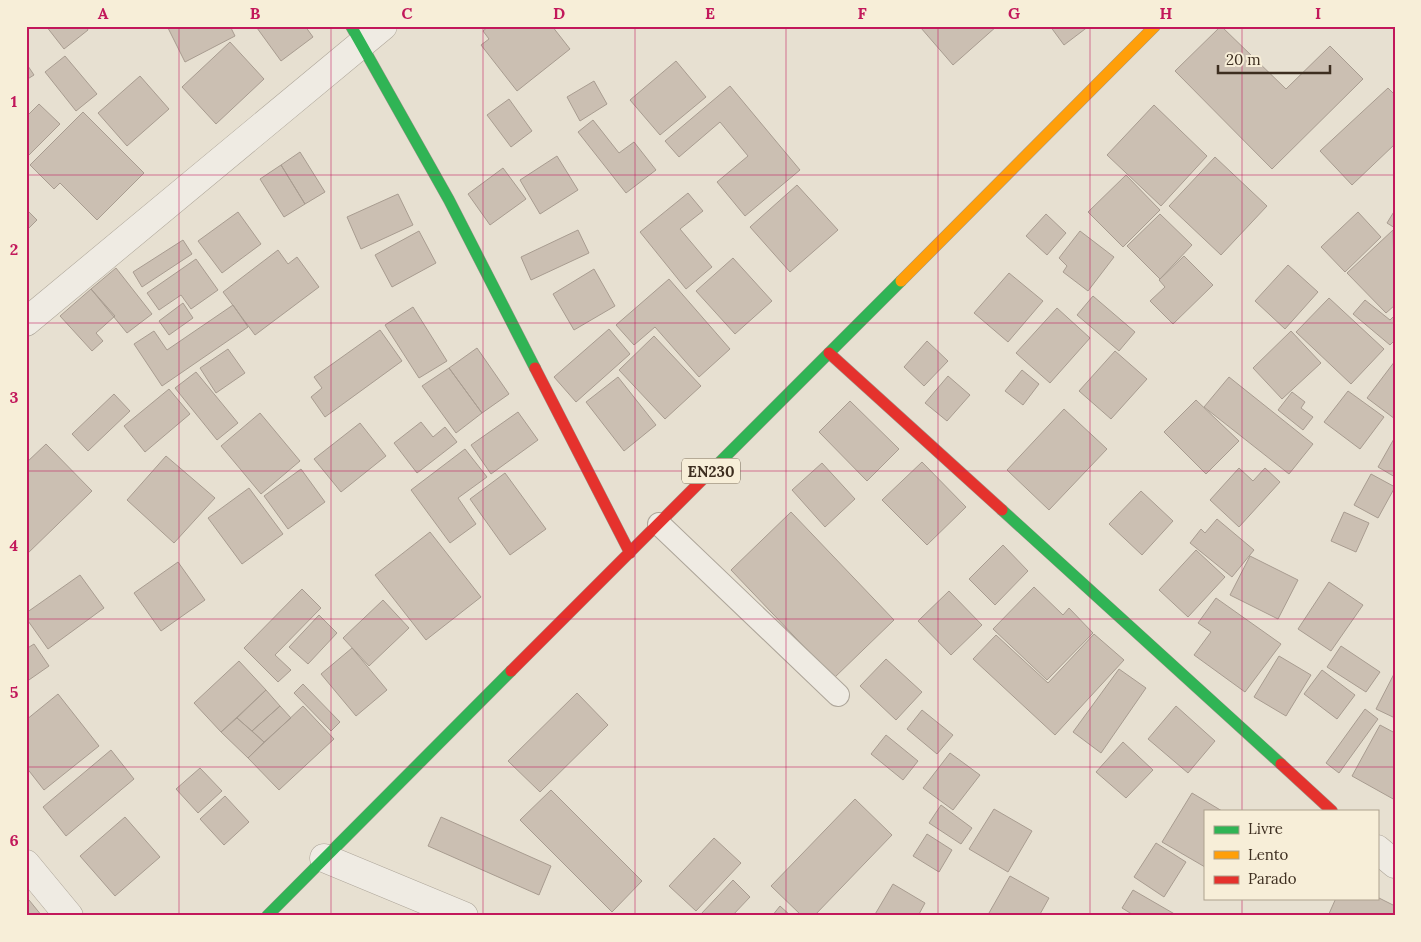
<svg xmlns="http://www.w3.org/2000/svg" width="1421" height="942" font-family="Lora,serif">
	<style>
		.building { fill: #cbbfb2; stroke: #a89c90 }
		.lines { fill: none; stroke-linecap: round; stroke-linejoin: round }
		.lane-casing { stroke: #ada599; stroke-width: 24 }
		.street-casing { stroke: #ada599; stroke-width: 29 }
		.fast-casing { stroke: #9c958a; stroke-width: 12 }
		.slow-casing { stroke: #9c958a; stroke-width: 12 }
		.jam-casing { stroke: #9c958a; stroke-width: 12 }
		.lane { stroke: #efebe3; stroke-width: 22 }
		.street { stroke: #efebe3; stroke-width: 28 }
		.fast { stroke: #30b455; stroke-width: 11 }
		.slow { stroke: #ff9f0a; stroke-width: 11 }
		.jam { stroke: #e5322d; stroke-width: 11 }
		.grid { fill: none; stroke: #c2185b; stroke-width: 1; stroke-opacity: 0.55 }
		.labels { text-anchor: middle; dominant-baseline: central; stroke-width: 4; stroke-linejoin: round; paint-order: stroke }
		.shield { fill: #f7eed8; stroke: #756857; stroke-width: 1 }
		.shield-label { font-size: 15px; font-weight: bold; fill: #3d2e20 }
		.neatline { fill: none; stroke: #c2185b; stroke-width: 2 }
		.grid-label { font-size: 16px; text-anchor: middle; font-weight: bold; fill: #c2185b }
	</style>
	<rect width="100%" height="100%" fill="#e7e0d1"/>
	<path class="building" d="M46,26h40l2,4 -24,19z
		M167,26h63l5,10 -50,26z
		M260,26h45l8,11 -32,24 -24,-33z
		M489,26h63l18,23 -53,42 -36,-46 8,-6 -6,-8z
		M924,26h73l-44,39 -32,-37z
		M1050,26h39l-25,19z
		M1221,26l65,63 44,-43 33,33 -91,90 -97,-98z
		M230,42l34,37 -48,45 -34,-37z
		M65,56l32,38 -21,17 -31,-39z
		M676,61l30,36 -46,38 -30,-35z
		M26,63l8,12 -8,5z
		M140,76l29,33 -42,37 -29,-33z
		M594,81l13,23 -27,17 -13,-24z
		M730,86l70,84 -55,46 -28,-34 31,-26 -28,-34 -41,35 -14,-16z
		M1388,88l7,7v49l-43,41 -32,-34z
		M509,99l23,32 -21,16 -24,-32z
		M39,104l21,20 -34,34v-41z
		M1154,105l53,51 -46,50 -54,-51z
		M83,112l61,61 -47,47 -37,-37 -6,6 -24,-24z
		M593,120l26,33 15,-11 22,28 -30,23 -48,-61z
		M300,152l25,40 -20,12 -24,-39z
		M557,156l21,34 -38,24 -20,-34z
		M1215,157l52,49 -46,49 -52,-49z
		M281,165l24,39 -21,13 -24,-38z
		M503,168l23,31 -36,26 -22,-31z
		M1126,175l34,35 -37,37 -35,-35z
		M797,185l41,45 -48,42 -40,-45z
		M688,193l15,18 -23,18 32,38 -26,22 -46,-57z
		M398,194l15,31 -52,24 -14,-32z
		M26,209l11,11 -11,11z
		M1395,210v18l-8,-5z
		M238,212l23,32 -39,29 -24,-32z
		M1358,212l23,25 -36,35 -24,-25z
		M1046,214l20,19 -19,22 -21,-19z
		M1160,214l32,31 -32,34 -33,-33z
		M578,230l11,23 -58,27 -10,-23z
		M1393,230l2,75 -9,8 -39,-40z
		M419,231l17,32 -44,24 -17,-32z
		M1080,231l34,26 -26,34 -25,-19 4,-6 -8,-8z
		M183,240l9,14 -50,33 -9,-15z
		M278,250l10,14 9,-7 22,30 -64,48 -32,-43z
		M1184,256l29,29 -40,39 -23,-23 15,-14 -6,-7z
		M733,258l39,43 -37,33 -39,-43z
		M196,259l22,31 -27,19 -10,-14 -22,15 -12,-17z
		M1288,265l30,27 -33,37 -30,-28z
		M116,268l36,46 -25,19 -36,-44z
		M594,269l21,37 -41,24 -21,-36z
		M1009,273l34,28 -35,41 -34,-29z
		M669,279l61,70 -31,28 -44,-50 -21,18 -18,-20z
		M91,289l24,27 -19,17 7,8 -11,10 -32,-35z
		M1093,296l42,36 -16,19 -42,-36z
		M1329,298l55,51 -33,35 -55,-52z
		M1365,300l25,20 5,-5v25l-5,5 -37,-31z
		M183,303l10,15 -24,17 -10,-14z
		M233,305l15,22 -86,59 -28,-42 20,-13 13,19z
		M413,307l34,54 -28,17 -34,-53z
		M1057,308l33,30 -40,45 -34,-30z
		M609,329l21,25 -54,48 -22,-25z
		M380,330l22,31 -77,56 -14,-20 11,-9 -8,-11z
		M1291,331l30,32 -39,36 -29,-31z
		M654,336l47,50 -36,33 -46,-49z
		M927,341l21,20 -24,25 -20,-19z
		M477,348l32,46 -27,19 -33,-45z
		M228,349l17,24 -29,20 -16,-25z
		M1115,351l32,28 -36,40 -32,-28z
		M1395,361v58l-28,-21z
		M449,368l33,45 -26,20 -34,-47z
		M1022,370l17,14 -16,21 -18,-14z
		M196,372l42,51 -21,17 -42,-52z
		M948,376l22,19 -23,26 -22,-18z
		M618,377l38,48 -32,26 -38,-49z
		M1229,377l84,67 -24,30 -85,-67z
		M169,389l21,25 -45,38 -21,-26z
		M1348,391l36,26 -24,32 -36,-27z
		M1292,392l13,10 -4,6 12,9 -10,13 -25,-20z
		M114,394l16,17 -42,40 -16,-17z
		M1196,400l43,41 -33,33 -42,-42z
		M850,401l49,48 -32,32 -48,-49z
		M1064,409l43,40 -58,61 -42,-40z
		M518,412l20,28 -47,34 -20,-29z
		M260,413l40,48 -39,33 -40,-48z
		M421,422l12,15 12,-10 12,15 -40,31 -23,-30z
		M360,423l26,33 -45,36 -27,-33z
		M1395,437v40l-17,-10z
		M46,444l46,47 -66,64v-92z
		M465,449l22,28 -29,21 18,26 -26,19 -39,-53z
		M166,456l49,42 -41,45 -47,-43z
		M922,462l44,45 -39,38 -45,-45z
		M822,463l33,36 -30,28 -33,-37z
		M1239,468l14,13 12,-13 15,14 -41,45 -29,-27z
		M301,469l24,33 -37,27 -24,-33z
		M505,473l41,56 -36,26 -40,-56z
		M1371,474l24,13 -17,31 -24,-13z
		M249,488l34,46 -41,30 -34,-46z
		M1141,491l32,30 -31,34 -33,-31z
		M791,512l103,108 -60,58 -103,-108z
		M1344,512l25,11 -13,29 -25,-11z
		M1217,519l37,31 -22,27 -42,-34 11,-14 4,4z
		M430,532l51,65 -55,43 -51,-65z
		M1003,545l25,26 -33,34 -26,-26z
		M1196,550l29,27 -37,40 -29,-27z
		M1250,556l48,24 -20,39 -48,-24z
		M178,562l27,38 -44,31 -27,-38z
		M80,575l24,33 -56,41 -22,-31v-5z
		M1329,582l34,23 -32,46 -33,-22z
		M1034,587l29,28 6,-7 24,25 -46,47 -54,-51z
		M302,589l19,19 -46,47 16,15 -13,12 -34,-34z
		M949,591l33,34 -31,30 -33,-34z
		M1216,598l65,46 -36,48 -51,-37 17,-23 -13,-9z
		M383,600l26,28 -40,38 -26,-28z
		M319,615l18,18 -29,31 -19,-17z
		M1094,634l30,26 -69,75 -82,-76 23,-24 52,48z
		M34,644l15,22 -23,16v-33z
		M1341,646l39,26 -14,20 -39,-25z
		M352,648l35,42 -31,26 -35,-42z
		M1279,656l32,19 -25,41 -32,-19z
		M886,659l36,33 -26,28 -36,-34z
		M239,661l27,29 -45,42 -27,-29z
		M1119,669l27,19 -45,65 -28,-21z
		M1322,670l33,25 -18,24 -33,-25z
		M1395,672v46l-19,-9z
		M303,684l37,38 -9,9 -37,-38z
		M266,690l14,16 -28,25 -15,-13z
		M577,693l31,32 -68,67 -32,-31z
		M58,694l41,52 -55,44 -18,-23v-47z
		M280,706l11,12 -27,24 -12,-11z
		M303,706l31,33 -55,51 -31,-32z
		M1176,706l39,35 -27,32 -40,-34z
		M1365,709l13,10 -39,54 -13,-10z
		M922,710l31,25 -16,19 -30,-25z
		M237,718l27,24 -16,16 -27,-26z
		M1380,725l15,8v67l-43,-24z
		M886,735l32,26 -15,19 -32,-26z
		M1123,742l30,28 -27,28 -30,-26z
		M111,750l23,29 -68,57 -23,-29z
		M950,753l30,22 -27,35 -30,-22z
		M200,768l22,23 -24,22 -22,-24z
		M551,790l91,91 -30,31 -92,-92z
		M1192,793l30,18h-17v56l-43,-25z
		M225,796l24,26 -25,23 -24,-26z
		M855,799l37,36 -78,81h-12l-31,-30z
		M941,805l31,23 -11,16 -32,-21z
		M994,809l38,22 -24,41 -39,-23z
		M125,817l35,40 -45,39 -35,-40z
		M441,817l110,49 -12,29 -111,-49z
		M927,834l25,16 -13,22 -26,-16z
		M714,838l27,25 -45,48 -27,-25z
		M1156,843l30,19 -22,35 -30,-20z
		M1010,876l39,22 -10,18h-44l-6,-3z
		M733,880l17,17 -18,19h-29l-2,-2z
		M893,884l32,19 -7,13h-44z
		M1133,890l45,26h-43l-13,-8z
		M1377,897l18,9 -2,10h-65l8,-18z
		M29,900l13,16h-16v-13z
		M780,906l11,10h-19z"/>
	<g class="lines">
		<g class="lane-casing">
			<path id="lane" d="M659,524l179,171"/>
		</g>
		<g class="street-casing">
			<path id="street" d="M26,322l357,-296
				M1377,849l18,15
				M324,858l140,58
				M26,864l43,52"/>
		</g>
		<g class="fast-casing">
			<path id="fast" d="M351,26l98,174 86,168
				M719,463l182,-182
				M1002,510l279,254
				M267,916l244,-245"/>
		</g>
		<g class="slow-casing">
			<path id="slow" d="M901,281l254,-255"/>
		</g>
		<g class="jam-casing">
			<path id="jam" d="M829,353l173,157
				M535,368l95,185
				M511,671l208,-208
				M1281,764l51,47"/>
		</g>
		<use href="#lane" class="lane"/>
		<use href="#street" class="street"/>
		<use href="#fast" class="fast"/>
		<use href="#slow" class="slow"/>
		<use href="#jam" class="jam"/>
	</g>
	<path class="grid" d="M179,26v890M331,26v890M483,26v890M635,26v890M786,26v890M938,26v890M1090,26v890M1242,26v785M26,175h1369M26,323h1369M26,471h1369M26,619h1369M26,767h1369M1242,898v18"/>
	<g class="labels">
		<rect class="shield" x="682" y="458.5" width="58" height="25" rx="4"/>
		<g class="shield-label">
			<text x="711" y="471">EN230</text>
		</g>
	</g>
	<rect width="1421" height="942" fill="none" stroke="#f7eed8" stroke-width="55"/>
	<rect x="1204" y="810" width="175" height="90" fill="#f7eed8" stroke="#ada18e"/>
	<rect x="1214" y="826" width="25" height="8" fill="#30b455" stroke="#ada18e"/>
	<text x="1248" y="834" font-size="15" fill="#3d2e20">Livre</text>
	<rect x="1214" y="851" width="25" height="8" fill="#ff9f0a" stroke="#ada18e"/>
	<text x="1248" y="860" font-size="15" fill="#3d2e20">Lento</text>
	<rect x="1214" y="876" width="25" height="8" fill="#e5322d" stroke="#ada18e"/>
	<text x="1248" y="884" font-size="15" fill="#3d2e20">Parado</text>
	<path d="M1218 65v8h112v-8" fill="none" stroke="#3d2e20" stroke-width="2.5"/>
	<text x="1226" y="65" font-size="15" fill="#3d2e20" stroke="#f7eed8" stroke-width="4" paint-order="stroke">20 m</text>
	<rect x="28" y="28" width="1366" height="886" class="neatline"/>
	<g class="grid-label">
		<text x="103" y="19">A</text>
		<text x="255" y="19">B</text>
		<text x="407" y="19">C</text>
		<text x="559" y="19">D</text>
		<text x="710" y="19">E</text>
		<text x="862" y="19">F</text>
		<text x="1014" y="19">G</text>
		<text x="1166" y="19">H</text>
		<text x="1318" y="19">I</text>
		<text x="14" y="107">1</text>
		<text x="14" y="255">2</text>
		<text x="14" y="403">3</text>
		<text x="14" y="551">4</text>
		<text x="14" y="698">5</text>
		<text x="14" y="846">6</text>
	</g>
</svg>
